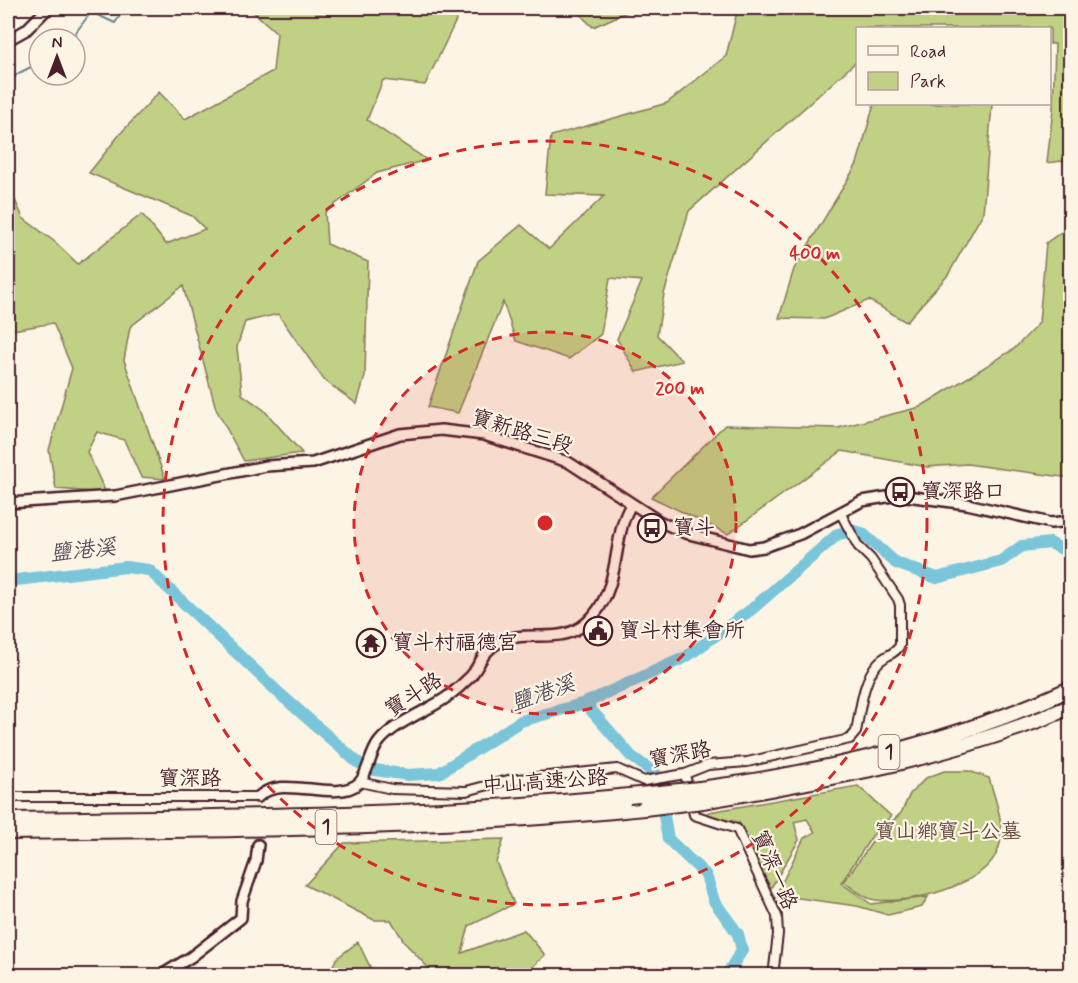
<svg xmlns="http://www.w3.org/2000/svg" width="1078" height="983" font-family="Mynerve,'LXGW WenKai TC',sans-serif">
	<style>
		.green { fill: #c0d185; stroke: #857858; stroke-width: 1.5 }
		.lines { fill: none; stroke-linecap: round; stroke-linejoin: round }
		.stream { stroke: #678393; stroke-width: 2 }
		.river { stroke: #7ac5d9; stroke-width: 12 }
		.tertiary-tunnel { stroke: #d8cac0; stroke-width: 9; stroke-dasharray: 9 4.5; stroke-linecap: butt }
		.minor-casing { stroke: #4a1f2b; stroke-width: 12 }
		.tertiary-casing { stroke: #4a1f2b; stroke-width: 14 }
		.motorway-casing { stroke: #4a1f2b; stroke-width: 18 }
		.minor { stroke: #fcf5e5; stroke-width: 8 }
		.tertiary { stroke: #fcf5e5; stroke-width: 9 }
		.motorway { stroke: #fcf5e5; stroke-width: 14 }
		.motorway-bridge-casing { stroke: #4a1f2b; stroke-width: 18; stroke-linecap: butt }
		.motorway-bridge { stroke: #fcf5e5; stroke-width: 14 }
		.ring { fill: none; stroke: #d62828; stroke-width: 3; stroke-dasharray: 10 8 }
		.labels { text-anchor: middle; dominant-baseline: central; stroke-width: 4.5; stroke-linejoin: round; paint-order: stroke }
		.shield { fill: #fcf5e5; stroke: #7f5f63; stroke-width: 1.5 }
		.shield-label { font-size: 20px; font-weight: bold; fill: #4a1f2b }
		.street-label { font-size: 21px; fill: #4a1f2b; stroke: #fcf5e5 }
		.poi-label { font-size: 21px; fill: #4a1f2b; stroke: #fcf5e5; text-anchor: start }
		.park-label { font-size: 21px; fill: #684c42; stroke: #fcf5e5 }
		.water-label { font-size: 22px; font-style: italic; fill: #58515f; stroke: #fcf5e5 }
		.centre { fill: #d62828; stroke: #fcf5e5; stroke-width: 3 }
		.ring-label { font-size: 18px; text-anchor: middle; font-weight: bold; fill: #d62828; stroke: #fcf5e5; stroke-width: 4.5; stroke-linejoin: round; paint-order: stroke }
	</style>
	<rect width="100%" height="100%" fill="#fcf5e5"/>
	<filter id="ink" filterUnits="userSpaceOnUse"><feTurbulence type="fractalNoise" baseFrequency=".0167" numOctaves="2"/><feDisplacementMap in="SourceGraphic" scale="12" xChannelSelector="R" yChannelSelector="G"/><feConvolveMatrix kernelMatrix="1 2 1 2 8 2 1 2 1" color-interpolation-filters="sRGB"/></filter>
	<g filter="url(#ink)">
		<path class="green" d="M249,8h213l-37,77 -42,-5 -16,40 60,40 -50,13 -52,39 2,32 41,18 -3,114 -8,28 -33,-24 -46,-66 -33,8 -8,25 5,47 22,16 38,43 -58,8 -28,-52 -33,-123 -53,41 -6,33 41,119 -24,-2 -17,-37 -27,-8 -10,20 19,41 -50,-4 -7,-39 23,-82 -19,-45 -40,7 -5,6v-142l3,-3 12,27 32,24 23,22 64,-50 24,30 39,-15 -13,-13 -103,-43 31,-39 39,-42 26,27 88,-48 4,-38z
			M573,8h63l-43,19z
			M738,8h332v152l-23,3 6,-54 2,-65h-5v-16h-192l-1,33 -168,150 -25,83 -7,41 25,26 -46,11 -19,-33 25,-58 -32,-3 -9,56 -32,25 -53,-18 -13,-39 -45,111 -30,-6 50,-146 43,-36 28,24 55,-53 -59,-2 6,-58 116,-33 59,-47z
			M874,104h118l-9,109 -35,62 -42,47 -37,-22 -45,19 -45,-1 15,-49 63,-105z
			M1070,226v203l-3,2 3,11v36l-103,-14 -40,3 -85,-16 -114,83 -77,-37 74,-72 113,3 82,-21 94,-58 25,-26 7,-80z
			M944,771h25l20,7c6,21 18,50 9,72 -14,36 -88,54 -122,50 -10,0 -24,-12 -32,-18l33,-47 24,-22 9,-19 16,-16z
			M858,786l33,30 -19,20 -31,47 30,21 57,-7 -6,10 -34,8 -31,-9 -81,-11 28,-57 11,-6 -8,-13 -13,3 5,18 -28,48c-14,-20 -20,-44 -32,-66l-36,-5 6,-5z
			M504,839l-8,23 18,42 -45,22 -7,27 62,-23 21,25 -21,20h-89l-30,-32 -14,-23h-17l-69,-35 39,-42z
			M358,942l16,33h-45l7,-16z"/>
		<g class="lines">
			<path class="stream" d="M71,39l20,-27 24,11 10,-15
				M8,85l9,-11 22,-11"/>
			<path class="river" d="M8,581l118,-14 23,3 131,124 77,68 18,8 33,5 31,-2 82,-52 64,-18 101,-46 66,-48 86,-75 16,-3 8,2 34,30 41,15 64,-17 21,-15 28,-3 20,10
				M585,703l46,53 26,19 11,64 38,36 8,26 24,33 4,16 -16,26"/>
			<path class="tertiary-tunnel" d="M258,845v-48"/>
			<g class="minor-casing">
				<path id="minor" d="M685,774l9,41 43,14 40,87 1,18 -5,42
					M360,782l32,7 74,2 42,-11 109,-11 27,12 41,-7 23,-9 39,-3 103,-23 6,-7c4,-21 7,-53 22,-69 7,-8 18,-9 22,-18v-40l-2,-6 -27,-40 -13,-13 -18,-34
					M8,797h250"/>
			</g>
			<g class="tertiary-casing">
				<path id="tertiary" d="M8,40l18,-10 22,-22
					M8,503l107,-7 151,-30 47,-3 87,-29 41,-4 43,5 84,27 91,59 26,12 64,16 15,-2 36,-13 62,-33 37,-6 68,9 84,19 19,-2
					M258,797c25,-24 77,7 101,-14 9,-9 11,-30 20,-41 16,-20 47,-30 68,-45 8,-6 17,-14 24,-21 9,-12 12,-24 25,-32 31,-19 68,7 97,-28 29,-33 19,-82 38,-111
					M160,976l31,-19 50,-39 1,-17 14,-40 2,-16"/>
			</g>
			<g class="motorway-casing">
				<path id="motorway" d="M700,789c127,-17 254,-47 370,-100
					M703,801c125,-22 250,-43 367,-94
					M8,820c207,-3 414,-3 621,-24
					M8,832c212,-3 425,-2 636,-24"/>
			</g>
			<use href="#minor" class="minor"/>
			<use href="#tertiary" class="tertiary"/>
			<use href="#motorway" class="motorway"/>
			<g class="motorway-bridge-casing">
				<path id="motorway-bridge" d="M629,796l71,-7
					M644,808l59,-7"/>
			</g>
			<use href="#motorway-bridge" class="motorway-bridge"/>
		</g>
	</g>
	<circle cx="545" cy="523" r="191" fill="#d62828" fill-opacity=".12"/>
	<g class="ring">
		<circle cx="545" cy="523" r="191"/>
		<circle cx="545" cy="523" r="382"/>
	</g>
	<defs>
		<g id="bus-ring" transform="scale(1.5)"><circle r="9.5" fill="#fcf5e5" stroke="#4a1f2b" stroke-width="1.5"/><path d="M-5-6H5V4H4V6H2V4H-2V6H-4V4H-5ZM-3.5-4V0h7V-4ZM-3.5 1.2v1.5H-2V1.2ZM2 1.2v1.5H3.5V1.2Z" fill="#4a1f2b"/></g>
		<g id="civic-ring" transform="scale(1.5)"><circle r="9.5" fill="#fcf5e5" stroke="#4a1f2b" stroke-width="1.5"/><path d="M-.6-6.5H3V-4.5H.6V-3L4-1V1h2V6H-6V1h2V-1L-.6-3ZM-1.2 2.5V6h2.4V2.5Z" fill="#4a1f2b"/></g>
		<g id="temple-ring" transform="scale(1.5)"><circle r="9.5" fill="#fcf5e5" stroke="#4a1f2b" stroke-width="1.5"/><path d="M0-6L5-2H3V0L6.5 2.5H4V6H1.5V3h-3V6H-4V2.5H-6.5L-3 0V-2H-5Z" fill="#4a1f2b"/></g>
	</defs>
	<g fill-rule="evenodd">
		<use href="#bus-ring" x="900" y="492"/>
		<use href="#bus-ring" x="652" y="528"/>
		<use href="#civic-ring" x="598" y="631"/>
		<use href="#temple-ring" x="371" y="643"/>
	</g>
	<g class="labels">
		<g class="shield">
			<rect x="878.5" y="735" width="21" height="34" rx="4.5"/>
			<rect x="315.5" y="810" width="21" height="34" rx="4.5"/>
		</g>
		<g class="shield-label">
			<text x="889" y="752">1</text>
			<text x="326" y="827">1</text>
		</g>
		<g class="street-label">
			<text transform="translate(522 432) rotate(17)">寶新路三段</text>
			<text transform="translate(414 695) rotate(-33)">寶斗路</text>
			<text transform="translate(680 755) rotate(-11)">寶深路</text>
			<text x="190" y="779">寶深路</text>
			<text transform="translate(545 782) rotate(-4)">中山高速公路</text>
			<text transform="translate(774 870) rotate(67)">寶深一路</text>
		</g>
		<g class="poi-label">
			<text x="921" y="492">寶深路口</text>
			<text x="673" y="528">寶斗</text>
			<text x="619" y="631">寶斗村集會所</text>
			<text x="392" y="643">寶斗村福德宮</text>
		</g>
		<g class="park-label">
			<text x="948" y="832">寶山鄉寶斗公墓</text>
		</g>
		<g class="water-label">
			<text transform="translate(83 551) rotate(-6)">鹽港溪</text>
			<text transform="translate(543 694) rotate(-19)">鹽港溪</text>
		</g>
	</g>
	<circle cx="545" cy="523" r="9" class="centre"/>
	<g class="ring-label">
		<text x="815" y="259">400 m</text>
		<text x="680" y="394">200 m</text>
	</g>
	<rect width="1078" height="983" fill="none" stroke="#fcf5e5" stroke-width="30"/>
	<rect x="15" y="15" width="1048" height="953" fill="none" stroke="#4a1f2b" stroke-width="2" filter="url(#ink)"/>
	<rect x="856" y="27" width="195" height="78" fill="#fcf5e5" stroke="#b59f9b" stroke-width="1.5"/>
	<rect x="868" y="46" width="30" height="9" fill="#fcf5e5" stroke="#b59f9b" stroke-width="1.5"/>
	<text x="910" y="57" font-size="18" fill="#4a1f2b">Road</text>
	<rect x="868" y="72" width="30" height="18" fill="#c0d185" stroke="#b59f9b" stroke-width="1.5"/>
	<text x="910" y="87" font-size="18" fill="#4a1f2b">Park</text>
	<g transform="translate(57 57)"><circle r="28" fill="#fcf5e5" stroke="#b59f9b" stroke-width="1.5"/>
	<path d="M0-4.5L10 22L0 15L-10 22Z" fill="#4a1f2b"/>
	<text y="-9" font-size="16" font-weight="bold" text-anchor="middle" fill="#4a1f2b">N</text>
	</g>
</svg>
